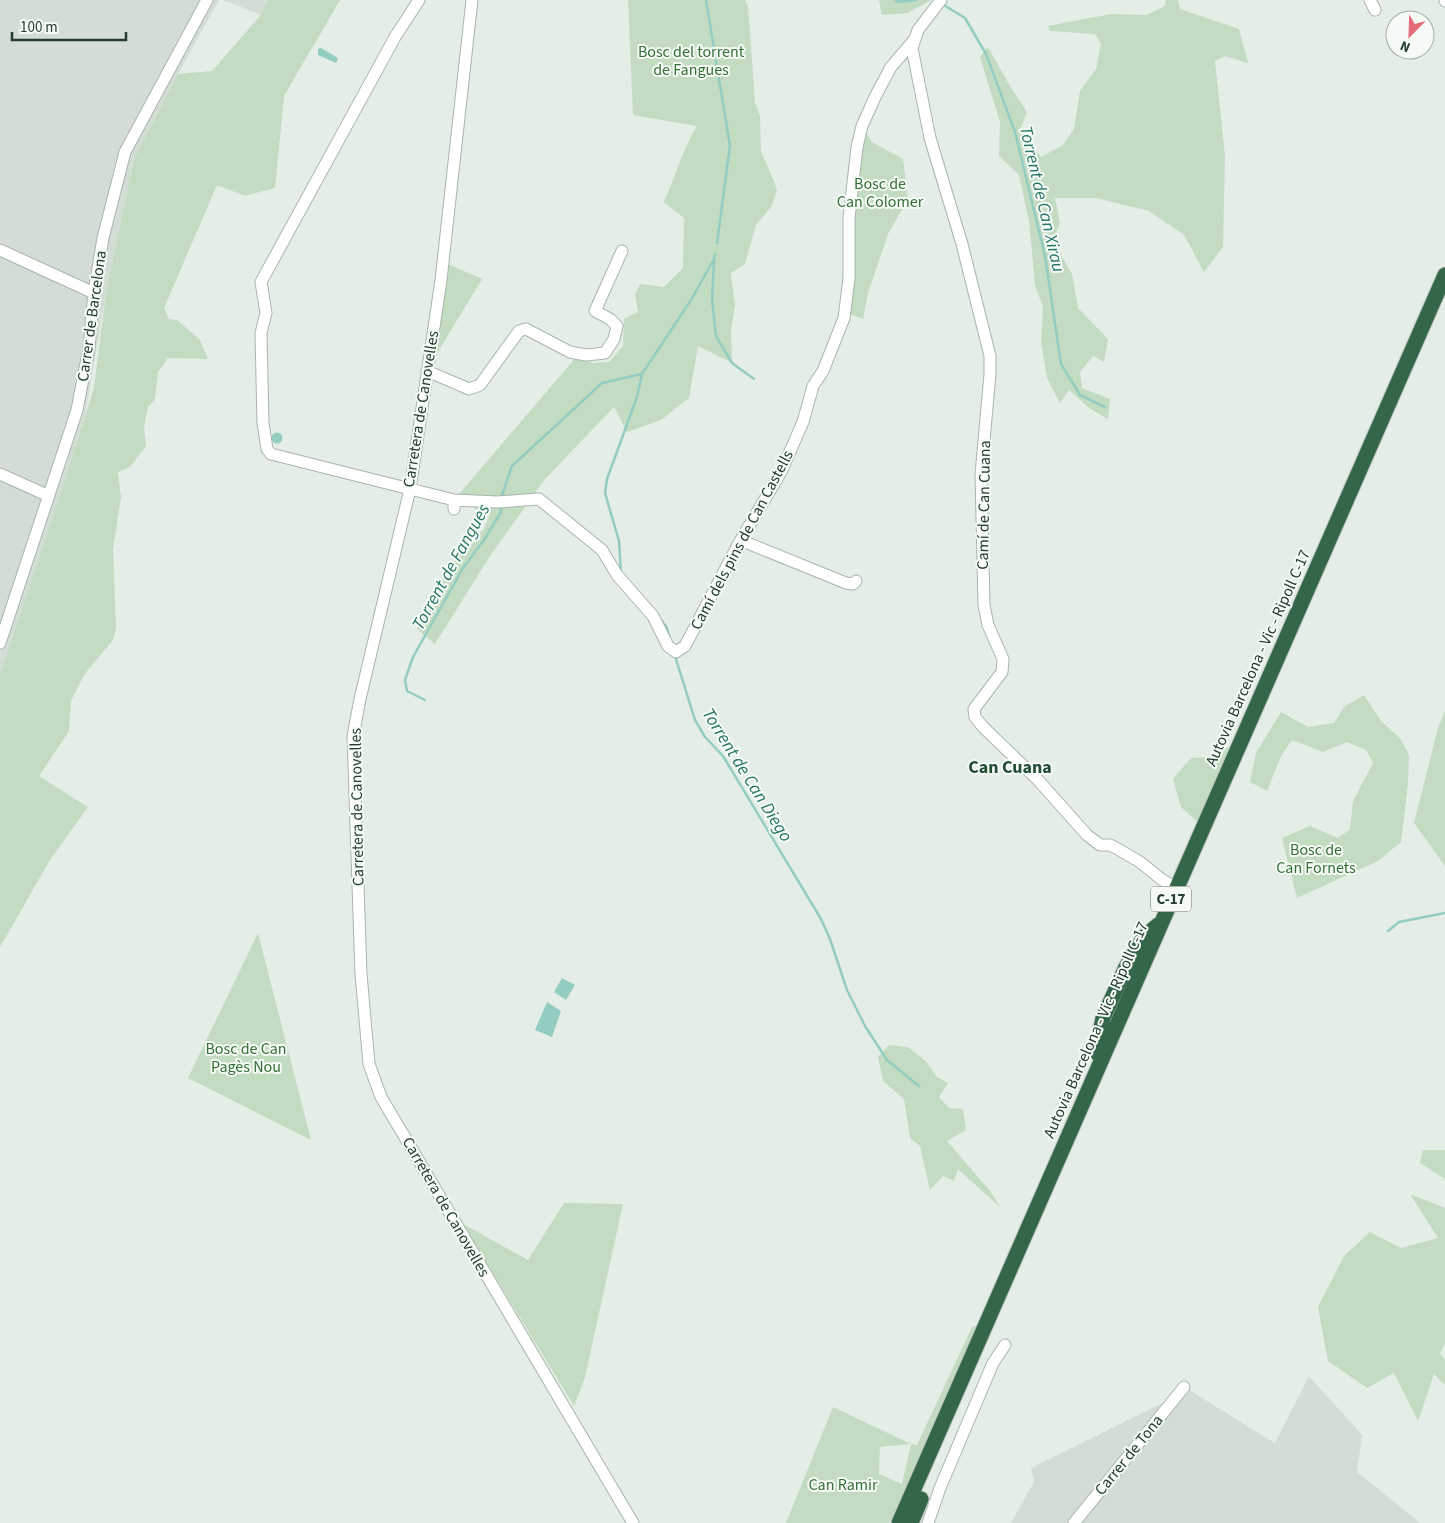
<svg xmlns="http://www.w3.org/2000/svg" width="1445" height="1523" font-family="'Source Sans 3',sans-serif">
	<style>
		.built { fill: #d4ddd5 }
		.green { fill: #c3dcc1; fill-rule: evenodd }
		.water { fill: #93cdc1 }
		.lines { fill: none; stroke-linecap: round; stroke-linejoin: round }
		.stream { stroke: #93cdc1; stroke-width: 2.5 }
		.minor-casing { stroke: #a8b5ac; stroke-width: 13 }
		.highway-casing { stroke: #c2c9c5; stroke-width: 17 }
		.minor { stroke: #fff; stroke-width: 11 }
		.highway { stroke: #34674a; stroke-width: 15 }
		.labels { text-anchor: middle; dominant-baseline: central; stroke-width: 4; stroke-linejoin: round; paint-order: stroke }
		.shield { fill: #f6faf6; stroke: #64766b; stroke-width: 1 }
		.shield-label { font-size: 15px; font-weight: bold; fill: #263e2f }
		.park-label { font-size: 16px; fill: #347135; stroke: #f6faf6 }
		.street-label { font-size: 16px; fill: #263e2f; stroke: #f6faf6 }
		.water-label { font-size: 18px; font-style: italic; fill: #257565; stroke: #f6faf6 }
		.neighbourhood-label { font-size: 18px; font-weight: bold; fill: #234e34; stroke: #f6faf6 }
	</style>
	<rect width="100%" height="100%" fill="#e5ede7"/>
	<path class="built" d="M0,0h219l-41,74 -44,85 -28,134 -21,123 -28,90 -57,168z
		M223,0h45l-7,15z
		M1309,1376l53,59 -5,37 63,51h-409l23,-41 -3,-14 158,-78 86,53z"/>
	<path class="green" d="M268,0h72l-56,96 -9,92 -30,8 -28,-11 -53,123 5,11 8,1 23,20 8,19 -40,-1 -10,14 -3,28 -7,7 -4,20 2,19 -16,21 -12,5 3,25 -8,52 3,79 -3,12 -29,35 -13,26 -2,30 -30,45 49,31 -38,53 -50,87v-273l53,-157 41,-129 12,-95 28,-134 44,-85 34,-3 49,-56z
		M628,0h117l3,6 7,97 5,13 1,35 16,38 -5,17 -16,19 -11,39 -14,9 4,33 -4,24 1,33 -34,-17 -9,52 -28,22 -34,12 -13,-25 -69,72 -55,77 -55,88 -18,-15 23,-46 24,-35 20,-19 6,-15 -36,-14 123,-144 15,7 17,-1 14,-16 1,-27 14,-7 -3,-17 5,-11 24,3 19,-19 1,-50 -20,-16c11,-25 19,-53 33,-76l-64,-11z
		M879,0h52l-23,13 -26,2z
		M1166,0h12l2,9 59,20 9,34 -23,-7 -10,5 10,95 -2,91 -19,25 -20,-37 -35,-24 -53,-13h-41l5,24 -7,19 19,33 6,34 30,31 -4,23 -11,-6 -13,16 2,16 28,11 -2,20 -19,-11 -20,-18 -9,13 -13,-25 -6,-37 2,-34 -8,-22 -6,-64 -10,-46 -20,-19 1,-34 -20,-65 8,-10 22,39 17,26 -7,18 21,27 22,-12 11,-16 6,-38 16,-22 5,-25 -6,-10 -45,-3 -2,-5 63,-12 36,1 18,-9z
		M862,126l10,16 31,17 5,40 -20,35 -20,59 -5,26 -18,-7z
		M446,263l36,16 -49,81z
		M1364,695l17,26 19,17 9,17 -1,29 -7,58 -23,19 -81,37 -15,-60 28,-12 28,12 12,-9 3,-28 20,-38 -7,-13 -19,-8 -24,10 -31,-12 -11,16 -14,35 -17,-9 6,-29 25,-41 27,15 26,-4 10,-16z
		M1445,711v155l-31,-43 24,-95z
		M1235,744l-35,80 -19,-17 -8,-28 18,-21 16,-1z
		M258,933l53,207 -123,-62z
		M889,1045l19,2 18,14 11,16 11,6 -9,14 10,11 14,1 3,21 -19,11 44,51 9,15 -42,-38 -4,12 -11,-5 -13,14 -10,-44 -10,-8 -6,-39 -21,-18 -5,-24z
		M1423,1150h22v29l-25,-16z
		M1410,1194l35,14v135l-5,10 5,7v24l-2,-1 -9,-9 -16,47 -24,-48 -27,15 -39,-27 -10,-54 26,-51 26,-24 31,16 37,-10z
		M564,1203l59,1 -38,173 -11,29 -111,-182 65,36z
		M981,1324l-71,163 -21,36h-103l47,-116 78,37 6,1 55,-118zM911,1444l-9,40 -23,-10 1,-27z"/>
	<path class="water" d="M321,48l17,10 -2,5 -18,-8v-6z
		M271.5 438a5.5 5.5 0 1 1 11 0a5.5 5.5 0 1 1-11 0Z
		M562,978l13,7 -9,15 -12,-8z
		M547,1002l14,9 -9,26 -17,-7z"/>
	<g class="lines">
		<path class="stream" d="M706,0l24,146 -13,97
			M896,0l1,2 19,-2
			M942,4l23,14 21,36 29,78 30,124 16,108 19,31 25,12
			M714,261l-2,38 4,37 16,27 22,16
			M501,498l11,-32 90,-83 40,-9 49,-74 23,-41 1,-5
			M621,573l-2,-32 -14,-48 2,-14 30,-82 5,-23
			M662,621l5,7 3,11
			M675,656l20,64 10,17 18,19 98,163 9,20 17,51 18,36 22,34 32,26
			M425,700l-18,-9 -2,-11 8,-23 50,-89 21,-28 17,-28v-6
			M1388,931l11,-9 46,-9"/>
		<g class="minor-casing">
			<path id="minor" d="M419,0l-24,37 -134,245 5,31 -5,20 2,90 4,26 4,5 183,46v9
				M472,0l-31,280 -31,209 -50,210 -7,37 8,238 8,90 12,33 252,426
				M941,0l-23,30 -6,18 18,90 32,106 28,112v18l-9,100 3,131 4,20 15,34 -1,13 -28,37 1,8 8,10 55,53 49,55 13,10h10l6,3 24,14 21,17 15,9
				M1370,0l5,10
				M1445,0v1
				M0,250l94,43
				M427,371l42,18 11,-4 39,-54 7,-2 44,23 16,3 19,-2 9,-14 3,-13 -7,-7 -15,-8 27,-60
				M0,474l49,22
				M454,500l44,2 41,-3 63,51 15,25 36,41 15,30 8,6 9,-6 54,-103 42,-71 22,-50 10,-36 10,-15 21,-53 5,-40v-60l8,-71 5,-21 14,-31 15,-28 24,-28
				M739,543l6,-1 101,41 7,1 3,-3
				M0,643l77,-233 12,-62 5,-55 9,-55 22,-86 82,-152
				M928,1523l12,-35 53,-125 12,-18
				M1074,1523l110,-136"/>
		</g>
		<g class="highway-casing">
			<path id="highway" d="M1101,1058l-5,-7 7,-33 23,-51 18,-30 14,-12
				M899,1523l546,-1248
				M911,1523l10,-24"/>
		</g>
		<use href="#minor" class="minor"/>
		<use href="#highway" class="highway"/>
	</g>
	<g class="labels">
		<rect class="shield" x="1151" y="886.5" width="40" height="25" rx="4"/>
		<g class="shield-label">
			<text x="1171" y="899">C-17</text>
		</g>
		<g class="park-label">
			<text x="691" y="52">Bosc del torrent<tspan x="691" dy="18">de Fangues</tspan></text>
			<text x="880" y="184">Bosc de<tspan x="880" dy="18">Can Colomer</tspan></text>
			<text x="1316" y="850">Bosc de<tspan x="1316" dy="18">Can Fornets</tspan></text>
			<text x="246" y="1049">Bosc de Can<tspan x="246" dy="18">Pagès Nou</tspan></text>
			<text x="843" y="1485">Can Ramir</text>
		</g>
		<g class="street-label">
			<text transform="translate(92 316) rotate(-82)">Carrer de Barcelona</text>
			<text transform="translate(421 409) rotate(-81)">Carretera de Canovelles</text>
			<text transform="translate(984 505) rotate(-89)">Camí de Can Cuana</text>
			<text transform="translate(742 540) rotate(-62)">Camí dels pins de Can Castells</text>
			<text transform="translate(1258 658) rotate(-66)">Autovia Barcelona - Vic - Ripoll C-17</text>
			<text transform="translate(357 807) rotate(-91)">Carretera de Canovelles</text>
			<text transform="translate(1096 1030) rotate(-66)">Autovia Barcelona - Vic - Ripoll C-17</text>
			<text transform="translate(446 1207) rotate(60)">Carretera de Canovelles</text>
			<text transform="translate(1129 1455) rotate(-51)">Carrer de Tona</text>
		</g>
		<g class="water-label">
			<text transform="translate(1042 199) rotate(77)">Torrent de Can Xirau</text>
			<text transform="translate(451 567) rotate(-61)">Torrent de Fangues</text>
			<text transform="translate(747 775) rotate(58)">Torrent de Can Diego</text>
		</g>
		<g class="neighbourhood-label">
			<text x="1010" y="767">Can Cuana</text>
		</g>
	</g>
	<g transform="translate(1410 35) rotate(203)"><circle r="24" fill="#f6faf6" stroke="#a3afa6"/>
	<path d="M0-4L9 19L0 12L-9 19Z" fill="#e56b79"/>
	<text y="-8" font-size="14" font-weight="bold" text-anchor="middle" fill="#263e2f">N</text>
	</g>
	<path d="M12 32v8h114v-8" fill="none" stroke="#263e2f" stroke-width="2.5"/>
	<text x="20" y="32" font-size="15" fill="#263e2f" stroke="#f6faf6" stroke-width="4" paint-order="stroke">100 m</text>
</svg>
